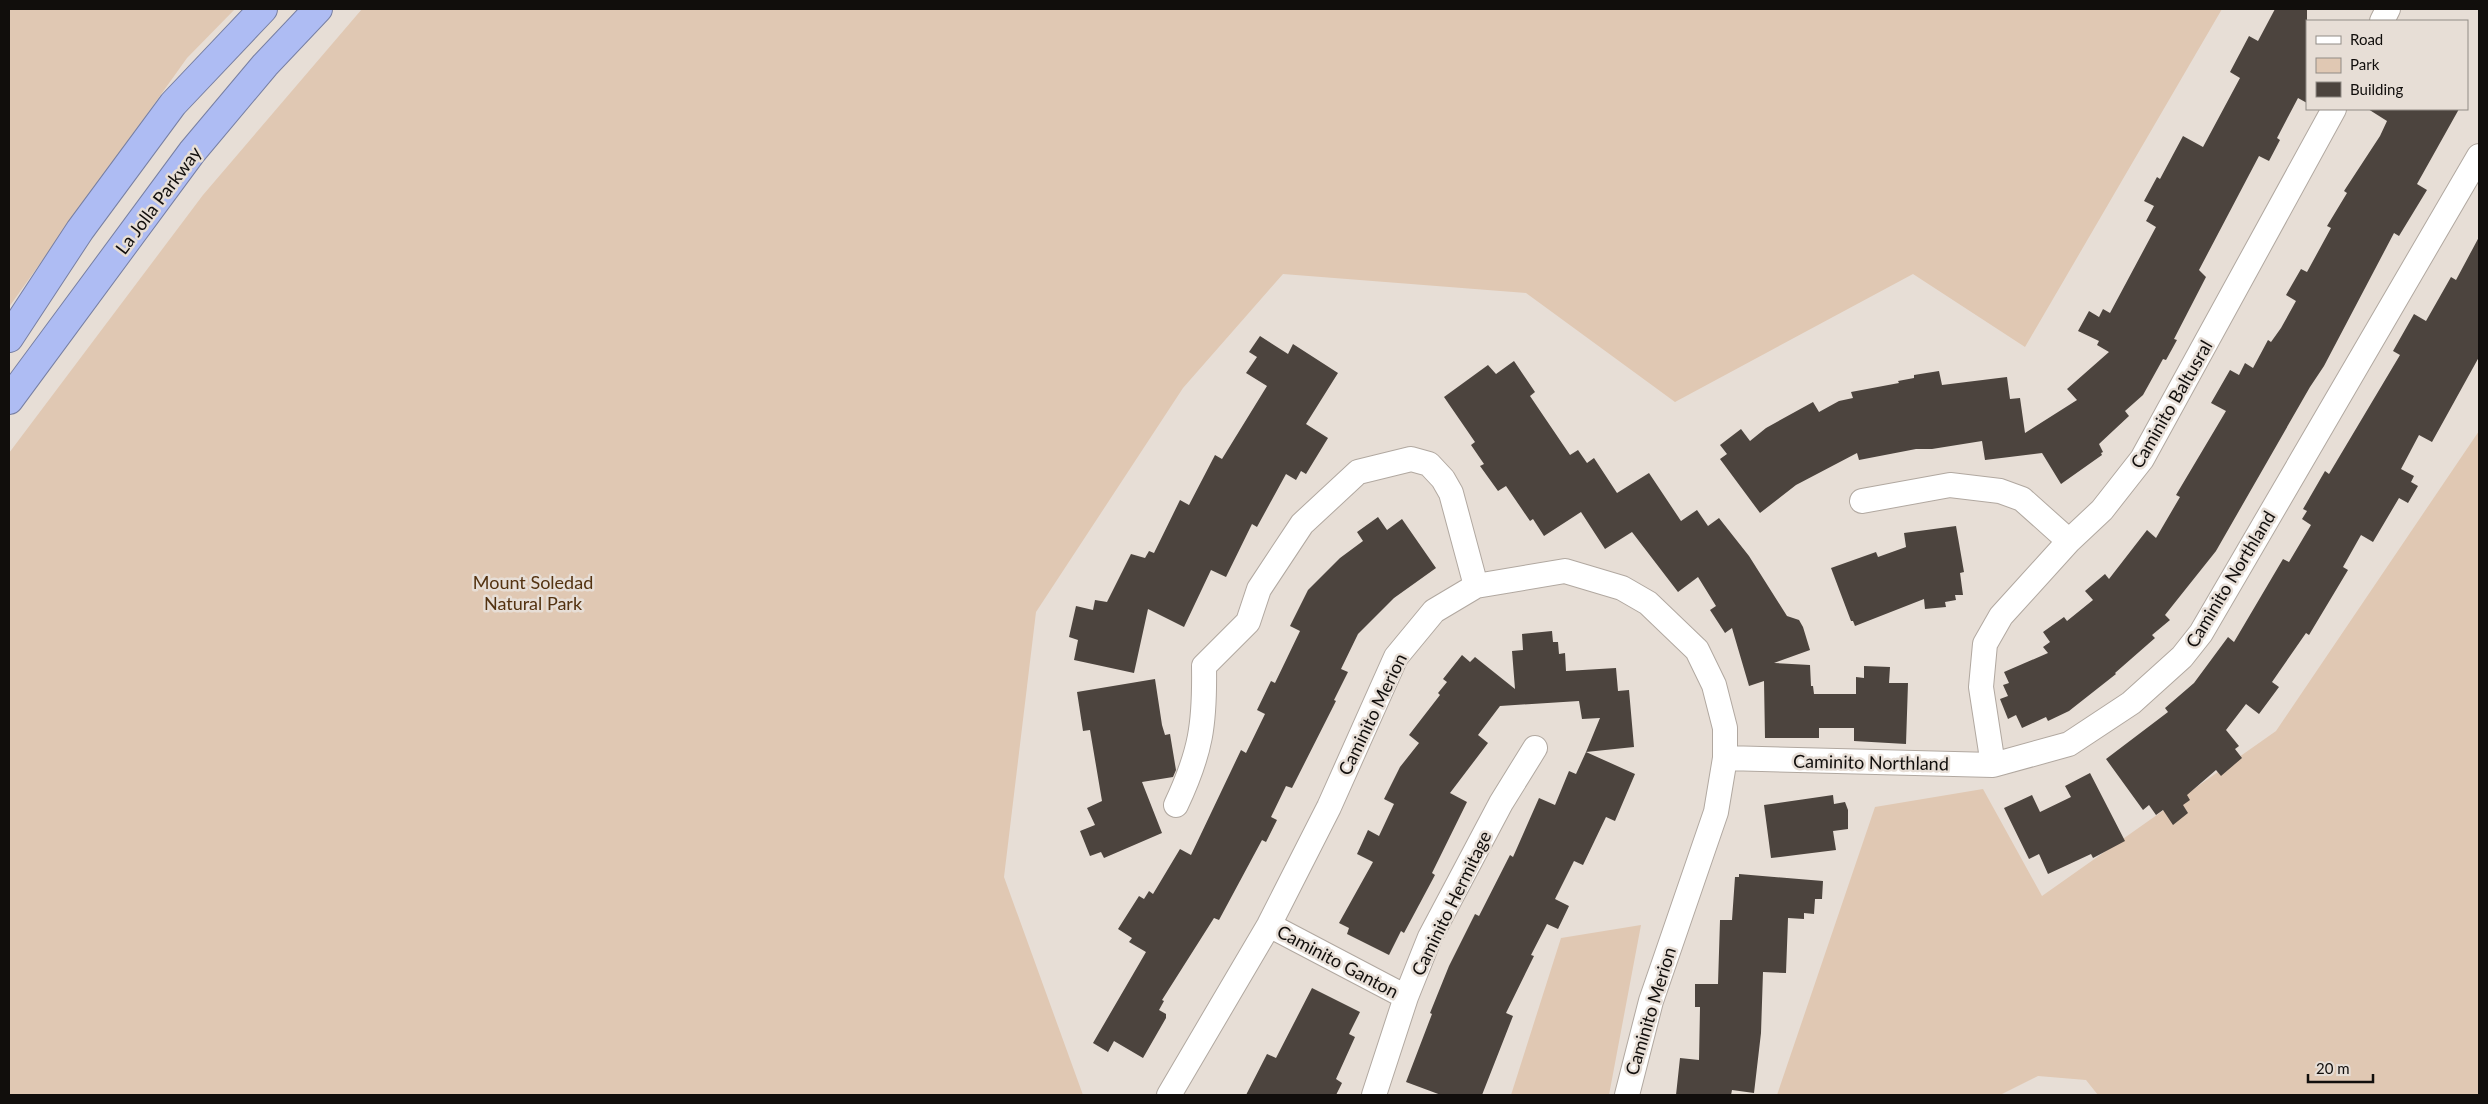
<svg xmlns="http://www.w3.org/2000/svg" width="2488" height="1104" font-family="Lato,sans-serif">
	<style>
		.green { fill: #e0c8b3 }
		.building { fill: #4c443e }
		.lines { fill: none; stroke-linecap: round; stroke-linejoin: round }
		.minor-casing { stroke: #b1a8a0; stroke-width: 26 }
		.highway-casing { stroke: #777fa2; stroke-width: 30 }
		.minor { stroke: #fff; stroke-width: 24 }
		.highway { stroke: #aebcf3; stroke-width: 28 }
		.labels { text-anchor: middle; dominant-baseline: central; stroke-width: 5; stroke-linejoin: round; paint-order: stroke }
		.street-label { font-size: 18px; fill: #110e0c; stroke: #e7ded6 }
		.park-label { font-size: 18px; fill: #533210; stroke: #e7ded6 }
	</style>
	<rect width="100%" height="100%" fill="#e7ded6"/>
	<path class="green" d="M9,9h226l-48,49 -178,249z
		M362,9h1860l-197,338 -112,-73 -238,128 -149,-109 -243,-19 -100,114 -147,224 -32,265 79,218h-1074v-642l194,-258z
		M2479,431v664h-381l-12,-15 -48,-4 -38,19h-223l98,-288 108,-18 59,107 234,-165z
		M1641,925l-32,170h-98l50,-157z"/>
	<path class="building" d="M2275,9h32v94l-9,-5 -21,40 3,2 -11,21 -10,-5 -60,114 7,7 -32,62 3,1 -11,20 -3,-1 -20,36 -18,16 4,5 -30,28 4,8 -2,1 1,2 -41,29 -19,-31 -57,7 -3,-19 -50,8h-16l-57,11 -2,-7 -61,32 -36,28 -40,-54 7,-5 -7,-9 21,-16 9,12 16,-13 47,-26 6,10 20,-11 14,-3 -2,-6 48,-9 -1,-2 16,-3v-3l25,-4 3,14 65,-8 3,22 10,-1 5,35 52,-33 -10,-11 42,-37 -12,-7 2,-4 -21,-10 11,-20 10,6 4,-8 7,4 46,-86 -10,-6 8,-15 -10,-5 13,-24 3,2 23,-43 20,11 37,-69 -10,-6 19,-36 9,5z
		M2368,109h91l-42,75 10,6 -28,46 -5,-3 -70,133 -14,21 -94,164 -51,64 5,5 -18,15 3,3 -40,35 1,1 -47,37 -21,10 -2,-4 -24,11 -6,-13 -8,4 -8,-20 8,-3 -5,-11 6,-2 -5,-11 44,-19 -5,-6 7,-5 -7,-10 21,-15 3,4 26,-21 -8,-9 20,-17 4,5 38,-49 9,8 24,-41 -4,-2 50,-84 -15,-8 19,-33 9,5 6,-12 8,5 15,-28 3,2 10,-14 15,-27 -10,-6 15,-26 6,3 24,-44 -4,-2 20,-33 -3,-2 36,-55 7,-15z
		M2479,237v120l-47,85 -13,-7 -18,34 13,7 -3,6 7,4 -10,17 -9,-5 -26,44 -12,-7 -18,32 5,3 -39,65 -3,-2 -34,49 7,5 -20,27 -13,-10 -20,26 13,16 -4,3 7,9 -21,18 -5,-6 -29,25 3,5 -7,5 5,8 -15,12 -10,-15 -7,5 -7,-10 -6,5 -37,-51 62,-47 -3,-4 29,-25 34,-46 6,5 49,-83 6,3 22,-37 -9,-6 5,-8 -4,-2 22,-38 4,3 71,-119 -7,-4 21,-37 12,7 25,-44 5,3z
		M1260,336l28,18 5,-10 45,29 -32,51 22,14 -22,36 -5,-3 -5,9 -10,-6 -29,53 -5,-3 -26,53 -15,-7 -27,57 -36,-18 -14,64 -60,-13 4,-20 -9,-3 7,-31 17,4 2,-10 12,2 24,-48 14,4 4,-7 5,2 26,-53 9,5 26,-50 7,4 45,-73 -21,-13 11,-16 -8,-5z
		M1514,361l21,31 -5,4 40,59 8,-5 9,13 7,-5 23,35 32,-20 32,48 16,-11 11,16 11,-8 30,38 38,60 12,4 4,7 7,23 -36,13 36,2 1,21h2l1,8h42v-17l8,1v-12l26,1 -1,16h19l-2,61 -52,-3v-13h-35v10h-54l-1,-57 -15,5 -17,-58 -7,5 -15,-23 6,-4 -18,-29 -20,15 -46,-60 -27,17 -24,-37 -37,24 -11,-17 -3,2 -24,-35 -8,5 -18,-25 4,-2 -13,-19 4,-3 -31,-45 44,-32 8,9z
		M1378,517l9,13 15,-11 34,49 -42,30 -36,36 -17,35 7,3 -14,28 2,1 -44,87 -6,-2 -15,31 6,3 -11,22 -4,-2 -43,80 -5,-2 -52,82 2,1 -5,9 7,4v4l-23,40 -29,-17 -6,11 -15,-9 53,-91 -17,-10 3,-4 -14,-9 21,-33 5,3 5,-8 4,3 27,-45 11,6 50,-105 5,3 19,-39 -8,-4 14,-29 4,2 25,-52 -10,-5 18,-36 32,-32 23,-17 -6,-9z
		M1956,526l8,46 -4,1 3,22h-8l1,5 -11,2 1,5 -21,2 -1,-10 -69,27 -2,-5h-2l-20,-53 45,-16 2,5 28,-10 -2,-14z
		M1552,631l1,11h5l1,12 6,-1 1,18 50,-3 2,23 11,-1 5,57 -48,5 14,-34 -18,1 -3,-18 -79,5 -22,29 10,8 -38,50 17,9 -35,71 3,2 -31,58 -3,-2 -12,24 -42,-21 2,-6 -10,-5 34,-61 -16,-8 11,-24 11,6 15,-32 -10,-5 16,-32 19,-24 -10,-8 31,-40 -2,-2 9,-11 -4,-3 19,-24 8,7 5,-5 40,32 -3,-38 11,-1 -1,-16z
		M1155,679l7,46 3,10 5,-1 6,36 -3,7 -31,5 20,51 -58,25 -3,-6 -11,4 -10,-25 15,-6 -8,-17 15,-7 -12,-71 -7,1 -6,-39z
		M1586,752l49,22 -20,47 -9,-4 -23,48 -9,-4 -19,38 14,7 -11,23 -11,-5 -16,31 3,1 -28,57 7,3 -31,79h-41l-35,-13 26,-68 -2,-1 19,-47 26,-52 4,2 31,-61 3,2 26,-59 16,7 14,-34 7,3z
		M2090,773l35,68 -32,17 -2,-4 -43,20 -9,-20 -10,5 -25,-51 28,-13 8,17 31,-15 -6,-11z
		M1833,795l1,9 11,-2 3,8v19l-15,2 3,19 -65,8 -7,-53z
		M1739,874l84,7 -1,18h-7l-1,15 -10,-1v6l-16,-1 -2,55 -23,-1 -2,61 -7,60 -22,-3 -1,5h-55l4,-37 19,2 1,-53h-5v-23h23l2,-64h12l3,-43h4z
		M1312,988l48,24 -11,22 6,3 -19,42 6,4 -6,12h-90l21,-41 9,4z"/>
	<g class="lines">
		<g class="minor-casing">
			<path id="minor" d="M2382,21l6,-12
				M1862,501l88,-16 50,6 22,8 47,42
				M1725,758l268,7 76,-21 62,-41 51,-46 19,-24 278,-477
				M1993,765l-12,-78 4,-43 16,-28 68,-75 33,-31 40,-51 192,-350
				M1176,805c25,-53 29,-81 28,-139l44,-44 11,-33 43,-65 56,-52 53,-13 18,5 14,15 8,14 25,93
				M1269,925l137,72
				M1169,1095l100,-170 60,-118 67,-150 38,-46 42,-25 89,-15 57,17 26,15 49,47 17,35 11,43v30l-9,54 -65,189 -24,94
				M1374,1095l32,-98 24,-60 71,-134 34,-55"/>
		</g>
		<g class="highway-casing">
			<path id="highway" d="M9,338l71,-108 93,-126 90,-95
				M9,400l183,-248 73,-87 53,-56"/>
		</g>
		<use href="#minor" class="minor"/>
		<use href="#highway" class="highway"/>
	</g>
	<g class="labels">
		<g class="street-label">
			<text transform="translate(158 200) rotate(-53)">La Jolla Parkway</text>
			<text transform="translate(2171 404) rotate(-60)">Caminito Baltusral</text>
			<text transform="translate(2230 579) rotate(-59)">Caminito Northland</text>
			<text transform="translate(1372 714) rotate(-64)">Caminito Merion</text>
			<text transform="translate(1871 762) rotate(1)">Caminito Northland</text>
			<text transform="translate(1451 903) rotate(-64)">Caminito Hermitage</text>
			<text transform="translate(1338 961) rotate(28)">Caminito Ganton</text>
			<text transform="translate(1650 1011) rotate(-73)">Caminito Merion</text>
		</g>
		<g class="park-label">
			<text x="533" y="582">Mount Soledad<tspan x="533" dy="21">Natural Park</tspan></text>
		</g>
	</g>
	<rect width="2488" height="1104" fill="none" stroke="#110e0c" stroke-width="20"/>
	<rect x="2306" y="20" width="162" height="90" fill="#e7ded6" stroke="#918b85"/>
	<rect x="2316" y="36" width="25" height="8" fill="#ffffff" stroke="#918b85"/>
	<text x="2350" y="45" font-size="15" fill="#110e0c">Road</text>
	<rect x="2316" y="58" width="25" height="15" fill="#e0c8b3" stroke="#918b85"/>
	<text x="2350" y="70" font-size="15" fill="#110e0c">Park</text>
	<rect x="2316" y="82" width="25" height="15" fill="#4c443e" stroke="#918b85"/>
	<text x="2350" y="95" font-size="15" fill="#110e0c">Building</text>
	<path d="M2308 1074v8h65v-8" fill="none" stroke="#110e0c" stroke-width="2.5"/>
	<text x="2316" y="1074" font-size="15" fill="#110e0c" stroke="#e7ded6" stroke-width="4" paint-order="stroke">20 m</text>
</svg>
